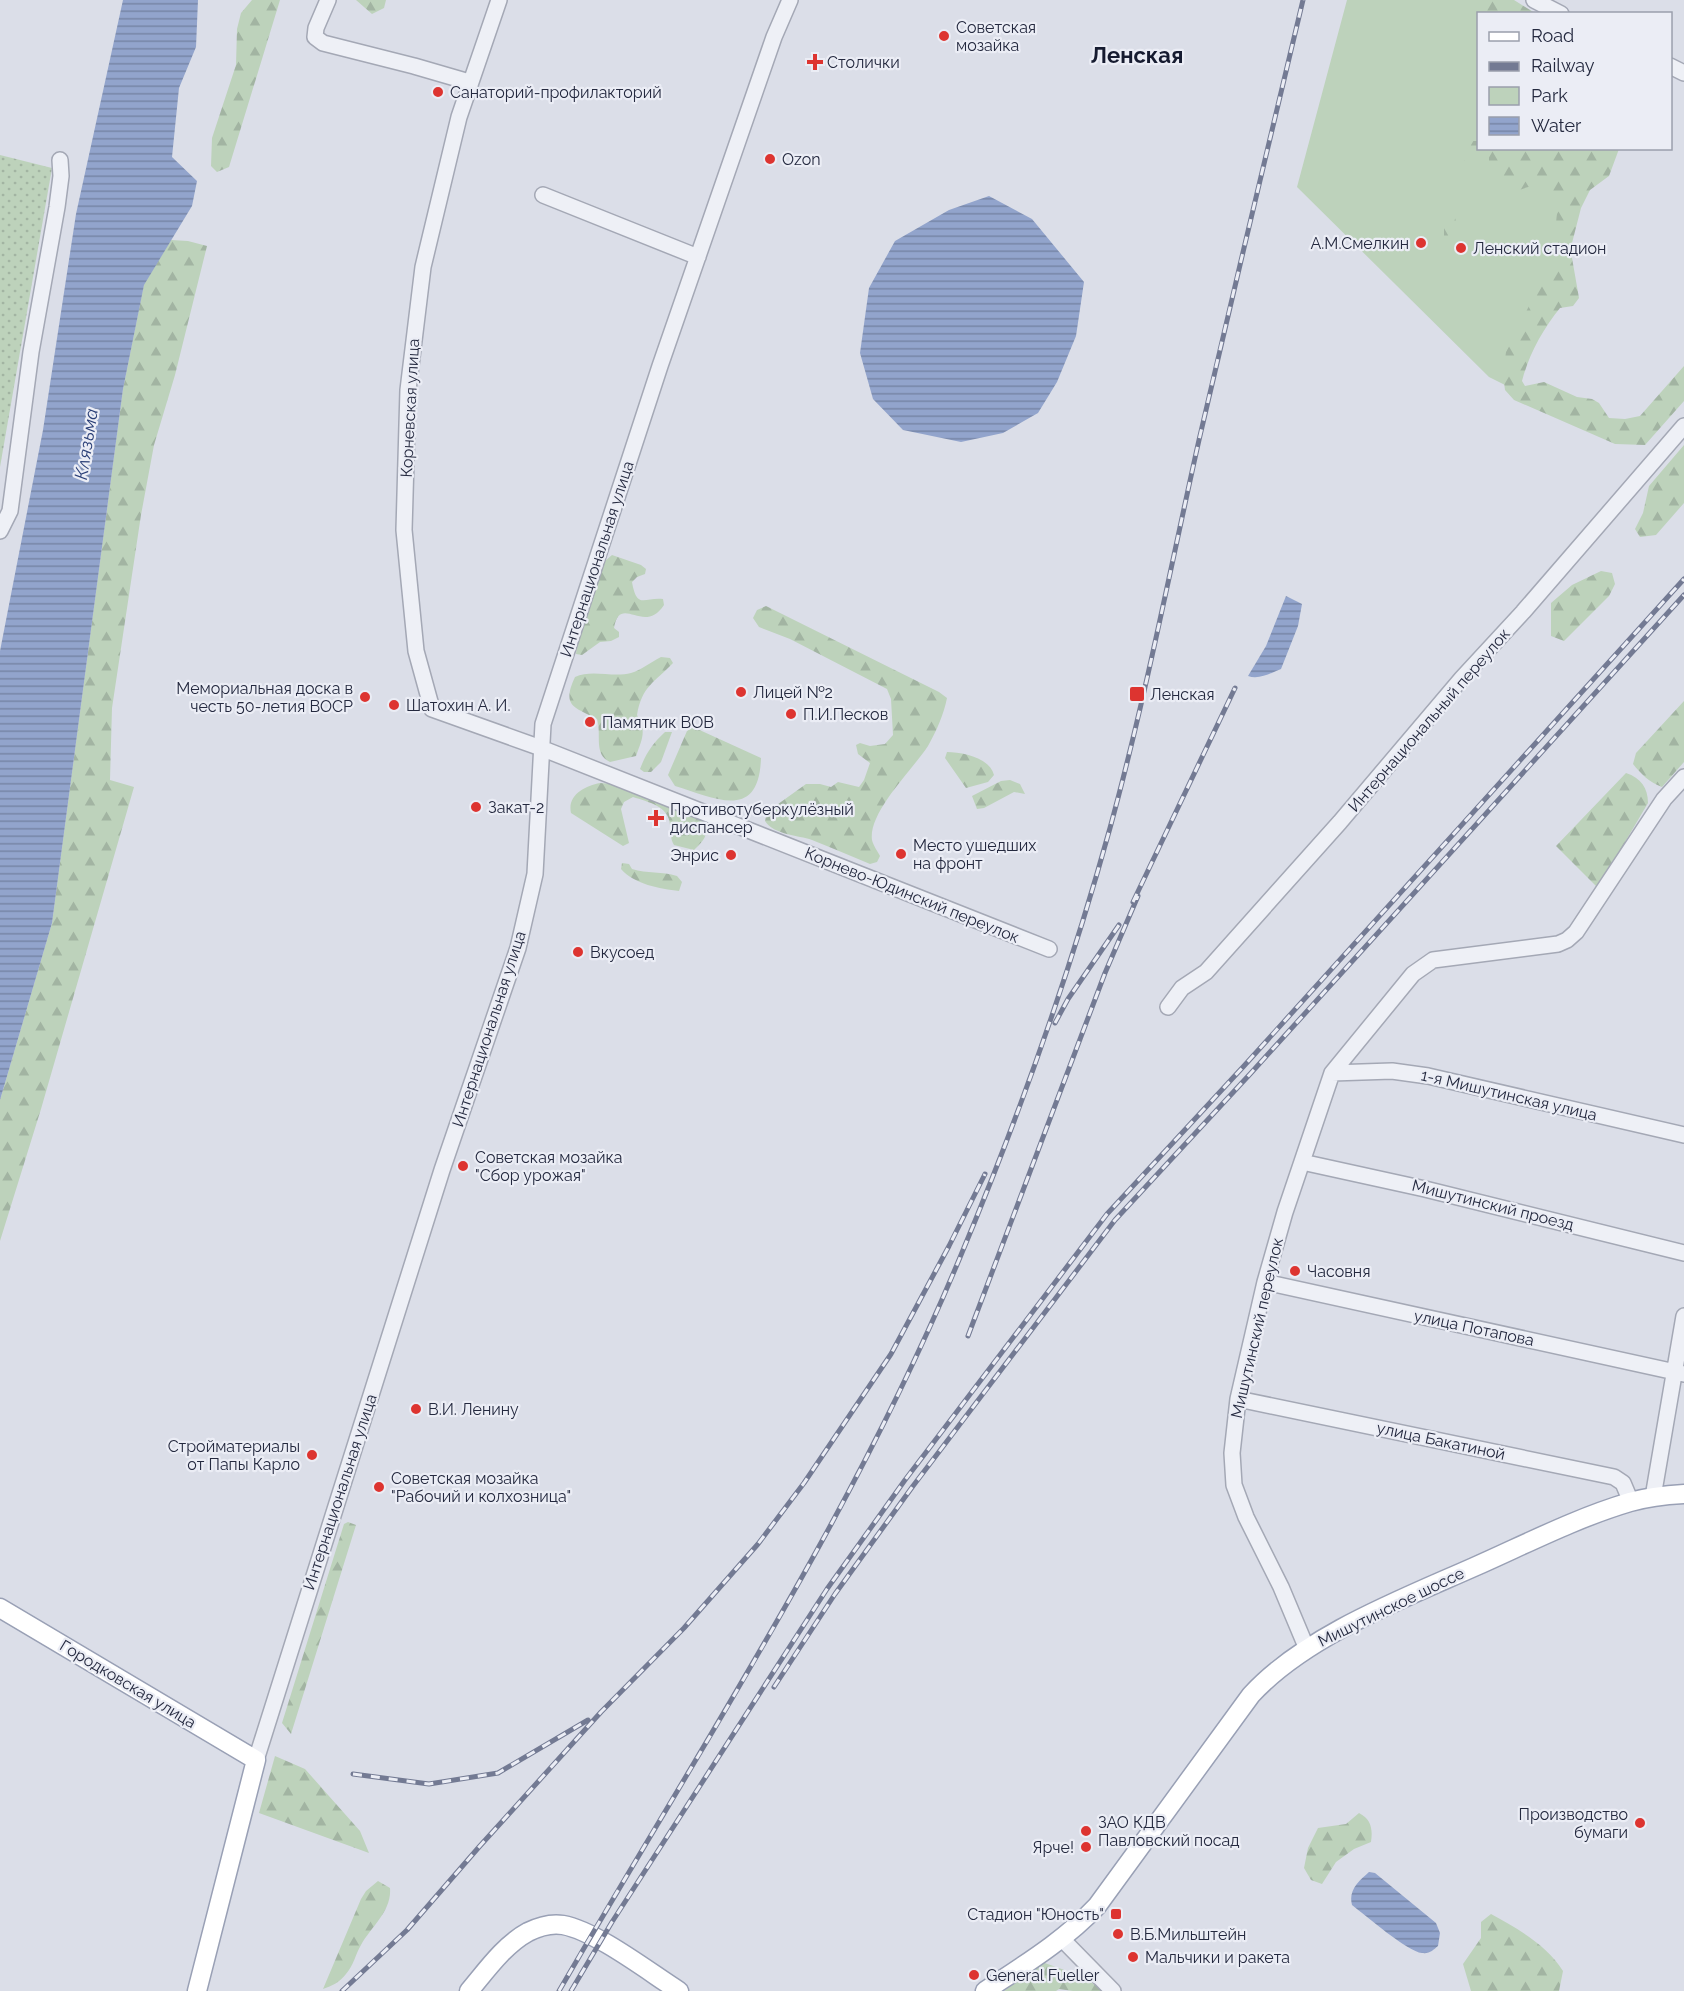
<svg xmlns="http://www.w3.org/2000/svg" width="1684" height="1991" font-family="Raleway,sans-serif">
	<style>
		.green { fill: #bdd2bb }
		.forest { fill: url(#forest-firs) }
		.garden { fill: url(#garden-dots) }
		.water { fill: url(#water-rules) }
		.lines { fill: none; stroke-linecap: round; stroke-linejoin: round }
		.minor-casing { stroke: #a4a8b5; stroke-width: 18 }
		.major-casing { stroke: #99a0b5; stroke-width: 21 }
		.minor { stroke: #eef0f6; stroke-width: 15 }
		.major { stroke: #fff; stroke-width: 18 }
		.rail-casing { stroke: #737a93; stroke-width: 5 }
		.rail { stroke: #ebedf5; stroke-width: 3; stroke-dasharray: 9; stroke-linecap: butt }
		.poi-dot { fill: #dd3430; stroke: #ebedf5; stroke-width: 2 }
		.labels { text-anchor: middle; dominant-baseline: central; stroke-width: 4.5; stroke-linejoin: round; paint-order: stroke }
		.poi-label { font-size: 16px; fill: #24293f; stroke: #ebedf5; text-anchor: start }
		.street-label { font-size: 16px; fill: #24293f; stroke: #ebedf5 }
		.water-label { font-size: 18px; font-style: italic; fill: #2a3f77; stroke: #ebedf5 }
		.district-label { font-size: 22px; font-weight: bold; fill: #161b30; stroke: #ebedf5 }
	</style>
	<defs>
		<pattern id="forest-firs" width="22" height="20" patternUnits="userSpaceOnUse" patternTransform="scale(1.5)"><rect width="22" height="20" fill="#bdd2bb"/><path d="M5 1l3.5 6h-7zM16 11l3.5 6h-7z" fill="#a2b4a2"/></pattern>
		<pattern id="garden-dots" width="8" height="8" patternUnits="userSpaceOnUse" patternTransform="scale(1.5)"><rect width="8" height="8" fill="#bdd2bb"/><path d="M2 2h.1M6 6h.1" fill="none" stroke="#a2b4a2" stroke-width="1.8" stroke-linecap="round"/></pattern>
		<pattern id="water-rules" width="6" height="5" patternUnits="userSpaceOnUse" patternTransform="scale(1.5)"><rect width="6" height="5" fill="#92a4cc"/><path d="M0 2.5h6" fill="none" stroke="#7786a7"/></pattern>
	</defs>
	<rect width="100%" height="100%" fill="#dbdee8"/>
	<path class="green" d="M1347,0h151l29,13 -49,1v134l124,1 -91,239 -22,-11 -192,-190z"/>
	<path class="forest" d="M252,0h28l-51,167 -12,5 -6,-6 1,-28 24,-73 1,-36 4,-16z
		M356,0h30l-2,8 -12,6z
		M1476,0h38l21,13h-48z
		M1471,141h7v5l-12,36 -6,-2v-5z
		M1489,149h50l13,3 13,-3h54l-10,27 -19,14 -9,18 -9,35v15l7,40 -6,8 -13,2c-17,21 -31,46 -38,73l3,5 19,-4 33,15 15,2 7,4 10,15 16,1 15,-3 44,-50v35l-39,44 -30,-1 -101,-44 -9,-10 -2,-15 3,-23 31,-62 14,-17 6,-60 -5,-20c-26,-16 -29,3 -52,-1l-11,-19z
		M1448,213h5c5,10 5,21 1,32h-6l-4,-4v-17z
		M171,240l17,1 19,5 -32,129 -21,70 -13,70 -29,193 -2,72 24,7 -93,322 -41,132v-141l52,-177 71,-534 21,-105z
		M1684,445v58l-28,32 -16,2 -5,-8 8,-16 6,-27z
		M612,555l29,10 5,4 -1,5 -8,3 -5,5c5,28 12,15 31,17l1,6c-20,31 -44,-12 -50,23l5,4v5l-8,4 -11,1 -18,13 -6,-1 1,-8 28,-85z
		M1601,571l11,2 3,11 -6,12 -45,45 -13,-5v-33l21,-18z
		M766,606l173,86 8,6c-3,16 -11,34 -19,48 -14,22 -60,66 -56,94 1,5 6,12 8,16l-3,6 -7,2c-19,-8 -38,-16 -58,-24 -14,-5 -38,-5 -47,-19l2,-9 39,-28h14l11,3 7,-5 21,5 5,-7 6,-17 -12,-9 -2,-9 4,-2 10,3 15,-2 8,-9 -2,-36 -4,-10 -97,-50 -31,-12 -6,-9 4,-8z
		M661,657l9,1 3,5c-19,20 -31,23 -36,52 10,16 5,24 -1,41l-26,6c-17,-8 -8,-27 -13,-43 -22,-12 -36,-12 -22,-42 17,-8 38,1 56,-4 10,-3 20,-11 30,-16z
		M1684,701v61l-22,25c-13,-5 -21,-13 -29,-23l3,-11z
		M693,727l68,31c-2,64 -46,40 -86,28l-7,-11 19,-44z
		M665,732h7l-11,30 -10,10h-7l-4,-3c6,-16 13,-26 25,-37z
		M947,752c16,0 43,6 47,23l-6,7 -22,6 -21,-30z
		M1626,773c15,5 22,15 22,30l-50,85 -42,-42z
		M1010,780l10,4 5,10 -11,-2 -30,16 -7,1 -5,-13 29,-15z
		M600,783l13,1 92,37c5,13 -2,20 -11,29l-20,-5c-4,-7 -3,-12 -4,-20 -1,-19 -22,-23 -37,-28l-9,5 -3,7 8,34 -6,3 -52,-33c-4,-18 14,-27 29,-30z
		M622,863l7,1 3,5c15,5 30,2 45,7l5,6 -3,9c-19,-2 -45,-7 -58,-22z
		M348,1522l8,3 -65,209 -9,-11 62,-199z
		M275,1756l30,13 55,62 9,22 -110,-40z
		M1359,1813c12,6 14,16 12,29l-17,7 -18,13 -14,22 -11,-4 -7,-12 4,-20 10,-20 28,-4z
		M378,1881l12,7c2,23 -19,39 -29,57 -6,10 -7,20 -15,29 -6,8 -14,12 -23,15l38,-90 5,-8z
		M1491,1914c26,14 57,32 72,57l-4,20h-88l-8,-27 18,-26v-16z
		M1042,1962l42,15 19,14h-30l-14,-2 -3,2h-52z"/>
	<path class="garden" d="M0,155l52,13 -52,299z"/>
	<path class="water" d="M123,0h75l-2,47 -17,41 -7,69 25,24 -5,25 -48,79 -21,104 -71,534 -52,177v-449l43,-221 33,-216z
		M989,196l43,23 52,63 -8,54 -19,46 -19,31 -35,20 -42,9 -58,-12 -30,-31 -13,-46 9,-65 26,-47 54,-31z
		M1286,596l16,8 -4,22 -17,43c-10,4 -22,11 -33,7l18,-30z
		M1369,1872l6,1 61,50 4,10 -2,13c-5,4 -8,8 -16,7 -14,-1 -57,-38 -70,-48 -4,-15 7,-24 17,-33z"/>
	<g class="lines">
		<g class="minor-casing">
			<path id="minor" d="M328,0l-12,28 -1,9 8,6 91,23 55,16
				M499,0l-40,117 -36,150 -15,123 -4,140 12,121 16,58 109,39 508,201
				M1534,0l27,14
				M1670,66l14,7
				M543,195l155,62
				M0,531l10,-20 21,-159 26,-145 4,-31 -1,-16
				M1168,1007l14,-19 24,-16 134,-150 122,-144 61,-66 161,-186
				M1332,1073l60,-2 36,5 256,59
				M1302,1162l123,27 259,64
				M1265,1282l419,92
				M1238,1399l376,78 9,6 8,19
				M1653,1497l31,-181
				M1307,1649l-26,-62 -35,-70 -12,-32 -2,-32 6,-54 27,-117 20,-70 47,-139 81,-99 20,-14 125,-16 9,-4 9,-8 88,-133 20,-22
				M256,1760l186,-590 76,-222 17,-74 8,-150 117,-358 114,-329 16,-37
				M1062,1939l51,52"/>
		</g>
		<g class="major-casing">
			<path id="major" d="M0,1608l256,152 -59,231
				M469,1991c17,-20 35,-46 59,-59 10,-5 23,-9 35,-7 33,6 86,47 116,66
				M985,1991c39,-26 80,-51 112,-85l154,-211c54,-59 151,-96 223,-128 52,-23 102,-49 156,-65 18,-5 36,-7 54,-8"/>
		</g>
		<use href="#minor" class="minor"/>
		<use href="#major" class="major"/>
		<g class="rail-casing">
			<path id="rail" d="M1133,902l102,-214
				M1055,1023l13,-24 51,-74
				M968,1336l137,-363 33,-77
				M774,1687l61,-93 78,-108 202,-266 136,-147 433,-478
				M353,1774l76,10 69,-11 90,-53
				M342,1991l65,-61 72,-83 122,-135 83,-84 74,-84 46,-61 87,-129 58,-108 36,-72
				M559,1991c140,-242 295,-477 402,-736 58,-139 109,-282 149,-427 35,-128 60,-258 89,-388 34,-147 69,-293 104,-440
				M571,1991l41,-69 215,-333 78,-109 202,-266 136,-147 441,-488"/>
		</g>
		<use href="#rail" class="rail"/>
	</g>
	<g class="poi-dot">
		<circle cx="944" cy="36" r="6"/>
		<path d="M812 53h6v6h6v6h-6v6h-6v-6h-6v-6h6z"/>
		<circle cx="438" cy="92" r="6"/>
		<circle cx="770" cy="159" r="6"/>
		<circle cx="1421" cy="243" r="6"/>
		<circle cx="1461" cy="248" r="6"/>
		<circle cx="741" cy="692" r="6"/>
		<rect x="1129" y="686" width="16" height="16" rx="3"/>
		<circle cx="365" cy="697" r="6"/>
		<circle cx="394" cy="705" r="6"/>
		<circle cx="791" cy="714" r="6"/>
		<circle cx="590" cy="722" r="6"/>
		<circle cx="476" cy="807" r="6"/>
		<path d="M653 809h6v6h6v6h-6v6h-6v-6h-6v-6h6z"/>
		<circle cx="901" cy="854" r="6"/>
		<circle cx="731" cy="855" r="6"/>
		<circle cx="578" cy="952" r="6"/>
		<circle cx="463" cy="1166" r="6"/>
		<circle cx="1295" cy="1271" r="6"/>
		<circle cx="416" cy="1409" r="6"/>
		<circle cx="312" cy="1455" r="6"/>
		<circle cx="379" cy="1487" r="6"/>
		<circle cx="1640" cy="1823" r="6"/>
		<circle cx="1086" cy="1831" r="6"/>
		<circle cx="1086" cy="1847" r="6"/>
		<rect x="1110" y="1908" width="12" height="12" rx="3"/>
		<circle cx="1118" cy="1934" r="6"/>
		<circle cx="1133" cy="1957" r="6"/>
		<circle cx="974" cy="1975" r="6"/>
	</g>
	<g class="labels">
		<g class="poi-label">
			<text x="956" y="27">Советская<tspan x="956" dy="18">мозайка</tspan></text>
			<text x="827" y="62">Столички</text>
			<text x="450" y="92">Санаторий-профилакторий</text>
			<text x="782" y="159">Ozon</text>
			<text x="1409" y="243" text-anchor="end">А.М.Смелкин</text>
			<text x="1473" y="248">Ленский стадион</text>
			<text x="353" y="688" text-anchor="end">Мемориальная доска в<tspan x="353" dy="18">честь 50-летия ВОСР</tspan></text>
			<text x="753" y="692">Лицей №2</text>
			<text x="1150" y="694">Ленская</text>
			<text x="406" y="705">Шатохин А. И.</text>
			<text x="803" y="714">П.И.Песков</text>
			<text x="602" y="722">Памятник ВОВ</text>
			<text x="488" y="807">Закат-2</text>
			<text x="670" y="809">Противотуберкулёзный<tspan x="670" dy="18">диспансер</tspan></text>
			<text x="913" y="845">Место ушедших<tspan x="913" dy="18">на фронт</tspan></text>
			<text x="719" y="855" text-anchor="end">Энрис</text>
			<text x="590" y="952">Вкусоед</text>
			<text x="475" y="1157">Советская мозайка<tspan x="475" dy="18">"Сбор урожая"</tspan></text>
			<text x="1307" y="1271">Часовня</text>
			<text x="428" y="1409">В.И. Ленину</text>
			<text x="300" y="1446" text-anchor="end">Стройматериалы<tspan x="300" dy="18">от Папы Карло</tspan></text>
			<text x="391" y="1478">Советская мозайка<tspan x="391" dy="18">"Рабочий и колхозница"</tspan></text>
			<text x="1628" y="1814" text-anchor="end">Производство<tspan x="1628" dy="18">бумаги</tspan></text>
			<text x="1098" y="1822">ЗАО КДВ<tspan x="1098" dy="18">Павловский посад</tspan></text>
			<text x="1074" y="1847" text-anchor="end">Ярче!</text>
			<text x="1104" y="1914" text-anchor="end">Стадион "Юность"</text>
			<text x="1130" y="1934">В.Б.Мильштейн</text>
			<text x="1145" y="1957">Мальчики и ракета</text>
			<text x="986" y="1975">General Fueller</text>
		</g>
		<g class="street-label">
			<text transform="translate(410 408) rotate(-87)">Корневская улица</text>
			<text transform="translate(597 559) rotate(-72)">Интернациональная улица</text>
			<text transform="translate(1429 720) rotate(-49)">Интернациональный переулок</text>
			<text transform="translate(912 895) rotate(22)">Корнево-Юдинский переулок</text>
			<text transform="translate(489 1029) rotate(-72)">Интернациональная улица</text>
			<text transform="translate(1509 1095) rotate(13)">1-я Мишутинская улица</text>
			<text transform="translate(1493 1205) rotate(14)">Мишутинский проезд</text>
			<text transform="translate(1257 1328) rotate(-77)">Мишутинский переулок</text>
			<text transform="translate(1474 1328) rotate(12)">улица Потапова</text>
			<text transform="translate(1441 1441) rotate(12)">улица Бакатиной</text>
			<text transform="translate(340 1492) rotate(-72)">Интернациональная улица</text>
			<text transform="translate(1391 1607) rotate(-26)">Мишутинское шоссе</text>
			<text transform="translate(128 1684) rotate(31)">Городковская улица</text>
		</g>
		<g class="water-label">
			<text transform="translate(86 444) rotate(-81)">Клязьма</text>
		</g>
		<g class="district-label">
			<text x="1137" y="55">Ленская</text>
		</g>
	</g>
	<rect x="1477" y="12" width="195" height="138" fill="#ebedf5" stroke="#9b9fac" stroke-width="1.5"/>
	<rect x="1489" y="32" width="30" height="9" fill="#ffffff" stroke="#9b9fac" stroke-width="1.5"/>
	<text x="1531" y="42" font-size="18" fill="#24293f">Road</text>
	<rect x="1489" y="62" width="30" height="9" fill="#737a93" stroke="#9b9fac" stroke-width="1.5"/>
	<text x="1531" y="72" font-size="18" fill="#24293f">Railway</text>
	<rect x="1489" y="87" width="30" height="18" fill="#bdd2bb" stroke="#9b9fac" stroke-width="1.5"/>
	<text x="1531" y="102" font-size="18" fill="#24293f">Park</text>
	<rect x="1489" y="117" width="30" height="18" fill="url(#water-rules)" stroke="#9b9fac" stroke-width="1.5"/>
	<text x="1531" y="132" font-size="18" fill="#24293f">Water</text>
</svg>
